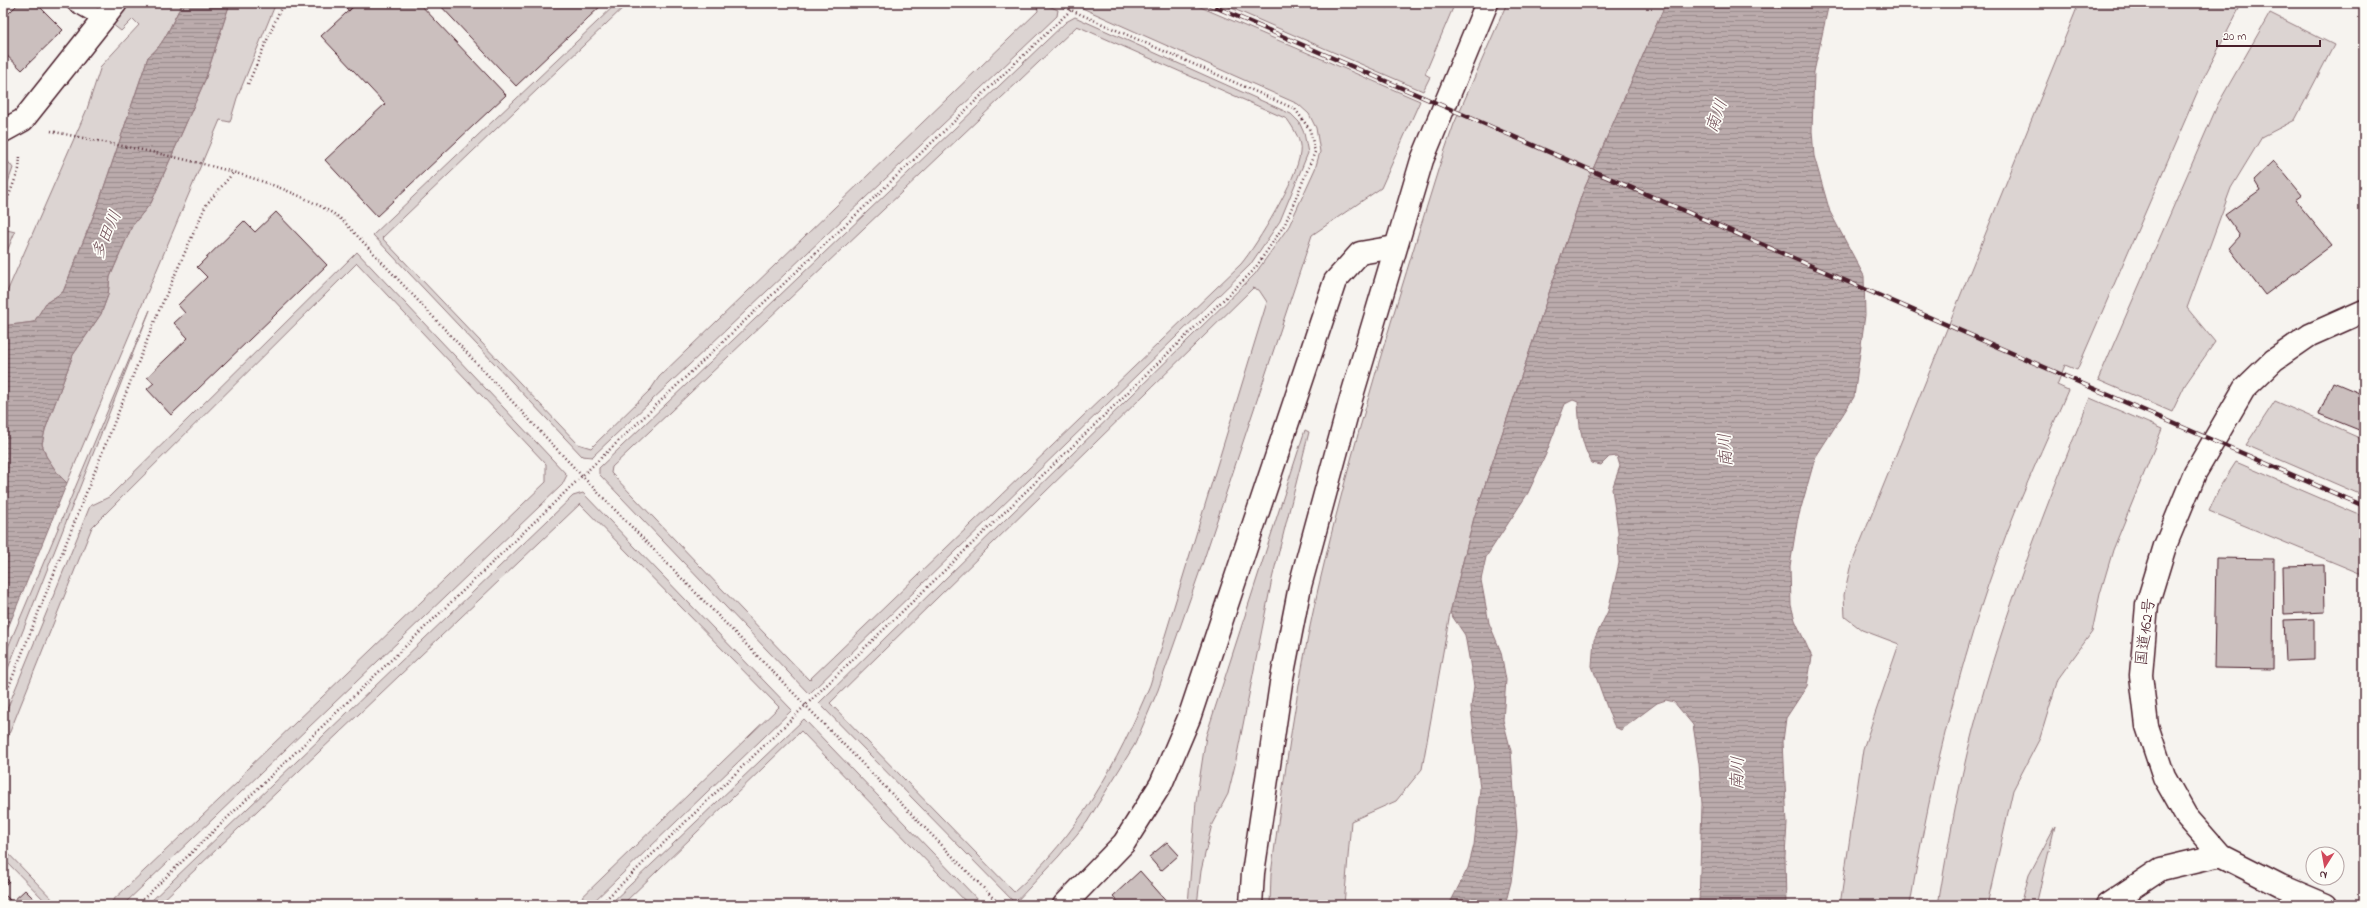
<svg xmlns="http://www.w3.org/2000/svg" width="2367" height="908" font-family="'Indie Flower','Klee One',sans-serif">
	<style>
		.green { fill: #dcd4d2; stroke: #937a7e; fill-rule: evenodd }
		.water { fill: url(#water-rules); stroke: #8e7378 }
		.building { fill: #cbbfbe; stroke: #4a1f2b }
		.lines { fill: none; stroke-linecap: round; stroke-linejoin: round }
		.service-casing { stroke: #4a1f2b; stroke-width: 18 }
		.minor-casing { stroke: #4a1f2b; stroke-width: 25 }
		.tertiary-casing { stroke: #4a1f2b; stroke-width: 25 }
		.trunk-casing { stroke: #4a1f2b; stroke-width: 25 }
		.path { stroke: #4a1f2b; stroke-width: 2.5; stroke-dasharray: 1 3; stroke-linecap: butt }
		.service { stroke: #fdfcf7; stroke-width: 15 }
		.minor { stroke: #fdfcf7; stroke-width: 22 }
		.tertiary { stroke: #fdfcf7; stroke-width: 22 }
		.trunk { stroke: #fdfcf7; stroke-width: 22 }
		.rail-casing { stroke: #4a1f2b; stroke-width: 4.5 }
		.rail { stroke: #fdfcf7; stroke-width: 3; stroke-dasharray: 9; stroke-linecap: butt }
		.labels { text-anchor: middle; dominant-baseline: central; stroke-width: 3.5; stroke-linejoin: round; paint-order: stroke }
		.street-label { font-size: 16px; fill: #4a1f2b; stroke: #fdfcf7 }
		.water-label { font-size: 17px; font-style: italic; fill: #725058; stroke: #fdfcf7 }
	</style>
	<defs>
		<pattern id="water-rules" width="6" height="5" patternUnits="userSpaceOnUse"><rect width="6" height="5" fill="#bbabac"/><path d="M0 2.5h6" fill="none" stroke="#9a8b8c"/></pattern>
	</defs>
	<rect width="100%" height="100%" fill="#f6f3ef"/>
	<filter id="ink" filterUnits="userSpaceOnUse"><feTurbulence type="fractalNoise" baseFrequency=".025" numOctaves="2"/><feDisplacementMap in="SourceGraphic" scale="8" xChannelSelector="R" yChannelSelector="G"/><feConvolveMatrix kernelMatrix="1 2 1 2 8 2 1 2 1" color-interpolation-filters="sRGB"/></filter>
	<g filter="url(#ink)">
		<path class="green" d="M129,3h54c-12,19 -17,41 -35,54l-49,145 -36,90 -17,11 -12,19 -31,4v-25l84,-192 14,-43 38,-41 -6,-6 -12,12 -9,-7z
			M230,3h46l-39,95 -7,24 -10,-2 -153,363 -9,-9 -12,-18 -4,-12 3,-14 28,-75 28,-41 7,-19 2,-18 22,-51 19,-23 54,-123z
			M617,3h11l-246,235 196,206 13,4 60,-59 8,-12 379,-366 -1,-5 -8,-3h13l16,7 -1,6 -465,441 -10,-1 -209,-221z
			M1071,3h120l229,98 -39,87 -69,47 -109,327 -45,128 -23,54 -48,78 -28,34 -44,47 -196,-200 436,-429 34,-48 26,-57 5,-17 -4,-24 -7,-14 -11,-10zM1253,288l6,2 8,12 -117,383c-33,79 -71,149 -136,207l-184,-189z
			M1220,3h157l11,5 3,-5h64l-30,71 5,3 -7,14z
			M1507,3h159l-84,191 -108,324 -24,95 -28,156 -26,32 -45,20 -7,84h-74l1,-31c13,-96 26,-192 47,-285 33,-143 78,-283 121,-422l15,-43z
			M2079,3h163l-39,76 -126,291 -12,-5 -8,20 11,5c-17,40 -36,81 -53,122 -50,125 -83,260 -105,393h-70l23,-156 36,-105 -37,-14 -17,-13 -1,-22 6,-27z
			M2270,13l64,32 -39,75 -33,17 -31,51 -44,120 28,34 -30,43 -13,27 -74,-32 120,-276z
			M1075,17l216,97 8,8 5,11 4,20 -28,68 -30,44 -441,429 -210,-220v-6l467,-446zM1077,26l210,93c7,10 15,22 13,34 -2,24 -43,92 -59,111l-432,416 -198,-207 1,-6z
			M3,155l10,13 -10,28z
			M3,229l12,3 -12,29z
			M357,252l210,223 -5,10 -439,420h-15l130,-123 8,-12 300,-288v-18l-189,-201 -265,264 -89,222v-30l87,-213 19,-9z
			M150,310l-147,371v-22z
			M2090,398l72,31 -49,121 -13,44 -8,38 -34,47 -18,59 -27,52 -26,115h-49c10,-59 20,-118 35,-175 30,-114 73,-224 117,-332z
			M2275,401l89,39v56l-118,-51z
			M1305,430l4,2 -37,147 -37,186 -7,29 -16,30 -11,47 -4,34h-9l8,-103 10,-66z
			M2236,462l128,55v58l-155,-64 12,-26z
			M583,493l209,217 -202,195h-16l205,-198 -199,-203 -422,401h-11l426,-409z
			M804,719l179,186h-14l-168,-174 -179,174h-13z
			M2055,826l-19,79h-15l8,-30z
			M3,848l55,57h-9l-46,-47z"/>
		<path class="water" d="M183,3h47l-25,77 -54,123 -19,23 -22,51 -2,18 -7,19 -28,41 -28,75 -3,14 4,12 12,18 9,9 -64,157v-314l31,-4 12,-19 17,-11 36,-90 49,-145c18,-13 23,-35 35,-54z
			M1666,3h163l-15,69 -2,59 2,25 16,56 34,64 1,39 -11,82 -39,61 -18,64 -7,44 1,39 4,15 17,37 -5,29 -21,32 -3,23 4,83 -2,32 1,49h-87l3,-101 -3,-40 -6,-39 -19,-23 -8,-2 -9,3 -36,27 -6,-3 -3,-6 -20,-55 2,-26 14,-29 11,-48 -1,-32 -6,-42 8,-23 -3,-10 -8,1 -8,8 -9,-2c-11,-18 -13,-40 -14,-61l-5,-2 -8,4 -19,50 -18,39 -42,64 -5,23 8,43 12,29 5,28 -3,40 8,31 6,81 -6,50 -6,23h-56l19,-37 6,-23 6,-56 -9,-82 3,-21 -9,-51 -15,-22 24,-95 108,-324z"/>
		<path class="building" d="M19,3h17l27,27 -41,40 -19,-18v-33z
			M342,3h15l-8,8z
			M357,3h62l87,92 -129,121 -52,-56 60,-56 -64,-68z
			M438,3h166l-88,83z
			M2274,161l28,34 -7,5 37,45 -67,50 -36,-47 11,-12 -15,-21 35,-25 -6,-10z
			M276,212l51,53 -156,150 -24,-26 7,-6 -7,-6 41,-39 -14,-15 11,-10 -7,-8 29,-28 -10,-10 47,-46 11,11z
			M2333,382l31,13v37l-45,-18z
			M2216,558l58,1 -1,110 -59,-1z
			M2324,565l1,47 -41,2 -1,-48z
			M2314,619v41l-28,1 -2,-41z
			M1167,842l12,13 -18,16 -12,-14z
			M1140,871l30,34h-49l-8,-9z
			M3,875l6,6 -6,6z
			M25,890l15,15h-37v-12l9,9z"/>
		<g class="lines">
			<g class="service-casing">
				<path id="service" d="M74,3l28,16"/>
			</g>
			<g class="minor-casing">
				<path id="minor" d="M3,131l20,-11 93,-117
					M1064,905l60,-62 37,-59 28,-66 146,-437 25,-28 35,-6"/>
			</g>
			<g class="tertiary-casing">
				<path id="tertiary" d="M1251,905l2,-32 15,-101 13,-89 19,-97 50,-184 72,-242 65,-157
					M2107,905l54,-36 59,-14"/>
			</g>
			<g class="trunk-casing">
				<path id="trunk" d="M2326,905l-45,-19 -61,-31 -34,-39 -22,-39 -17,-51 -6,-51 6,-70 18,-59 30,-73 49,-84 30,-29 36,-25 54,-24"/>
			</g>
			<path class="path" d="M248,84l35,-81
				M51,131c88,20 206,36 283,83 11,7 21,20 31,30l217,232 418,429
				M3,211l16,-42 1,-13
				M3,701l155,-388 48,-108 27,-32
				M137,905l445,-429 489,-466
				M600,905l654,-635 31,-46 30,-72 -5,-22 -15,-21 -240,-106"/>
			<use href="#service" class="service"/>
			<use href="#minor" class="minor"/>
			<use href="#tertiary" class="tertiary"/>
			<use href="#trunk" class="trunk"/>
			<g class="rail-casing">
				<path id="rail" d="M1206,3l1158,503"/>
			</g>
			<use href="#rail" class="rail"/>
		</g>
	</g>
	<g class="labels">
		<g class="street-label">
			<text transform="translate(2146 632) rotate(-83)">国道162号</text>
		</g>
		<g class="water-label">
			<text transform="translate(1717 116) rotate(-70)">南川</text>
			<text transform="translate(107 235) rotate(-67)">多田川</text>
			<text transform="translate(1726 450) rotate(-93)">南川</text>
			<text transform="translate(1738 773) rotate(-88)">南川</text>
		</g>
	</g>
	<rect width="2367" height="908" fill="none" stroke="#fdfcf7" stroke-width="16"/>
	<rect x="8" y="8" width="2351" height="892" fill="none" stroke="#4a1f2b" stroke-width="1.5" filter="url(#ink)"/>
	<g transform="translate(2325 866) rotate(191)"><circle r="19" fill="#fdfcf7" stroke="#b5a4a5"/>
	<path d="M0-3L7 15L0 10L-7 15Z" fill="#d1495b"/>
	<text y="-6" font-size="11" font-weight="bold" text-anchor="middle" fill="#4a1f2b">N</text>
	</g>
	<path d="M2217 40v6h103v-6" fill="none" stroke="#4a1f2b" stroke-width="2"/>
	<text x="2223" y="40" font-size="12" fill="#4a1f2b" stroke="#fdfcf7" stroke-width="3" paint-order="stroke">20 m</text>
</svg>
